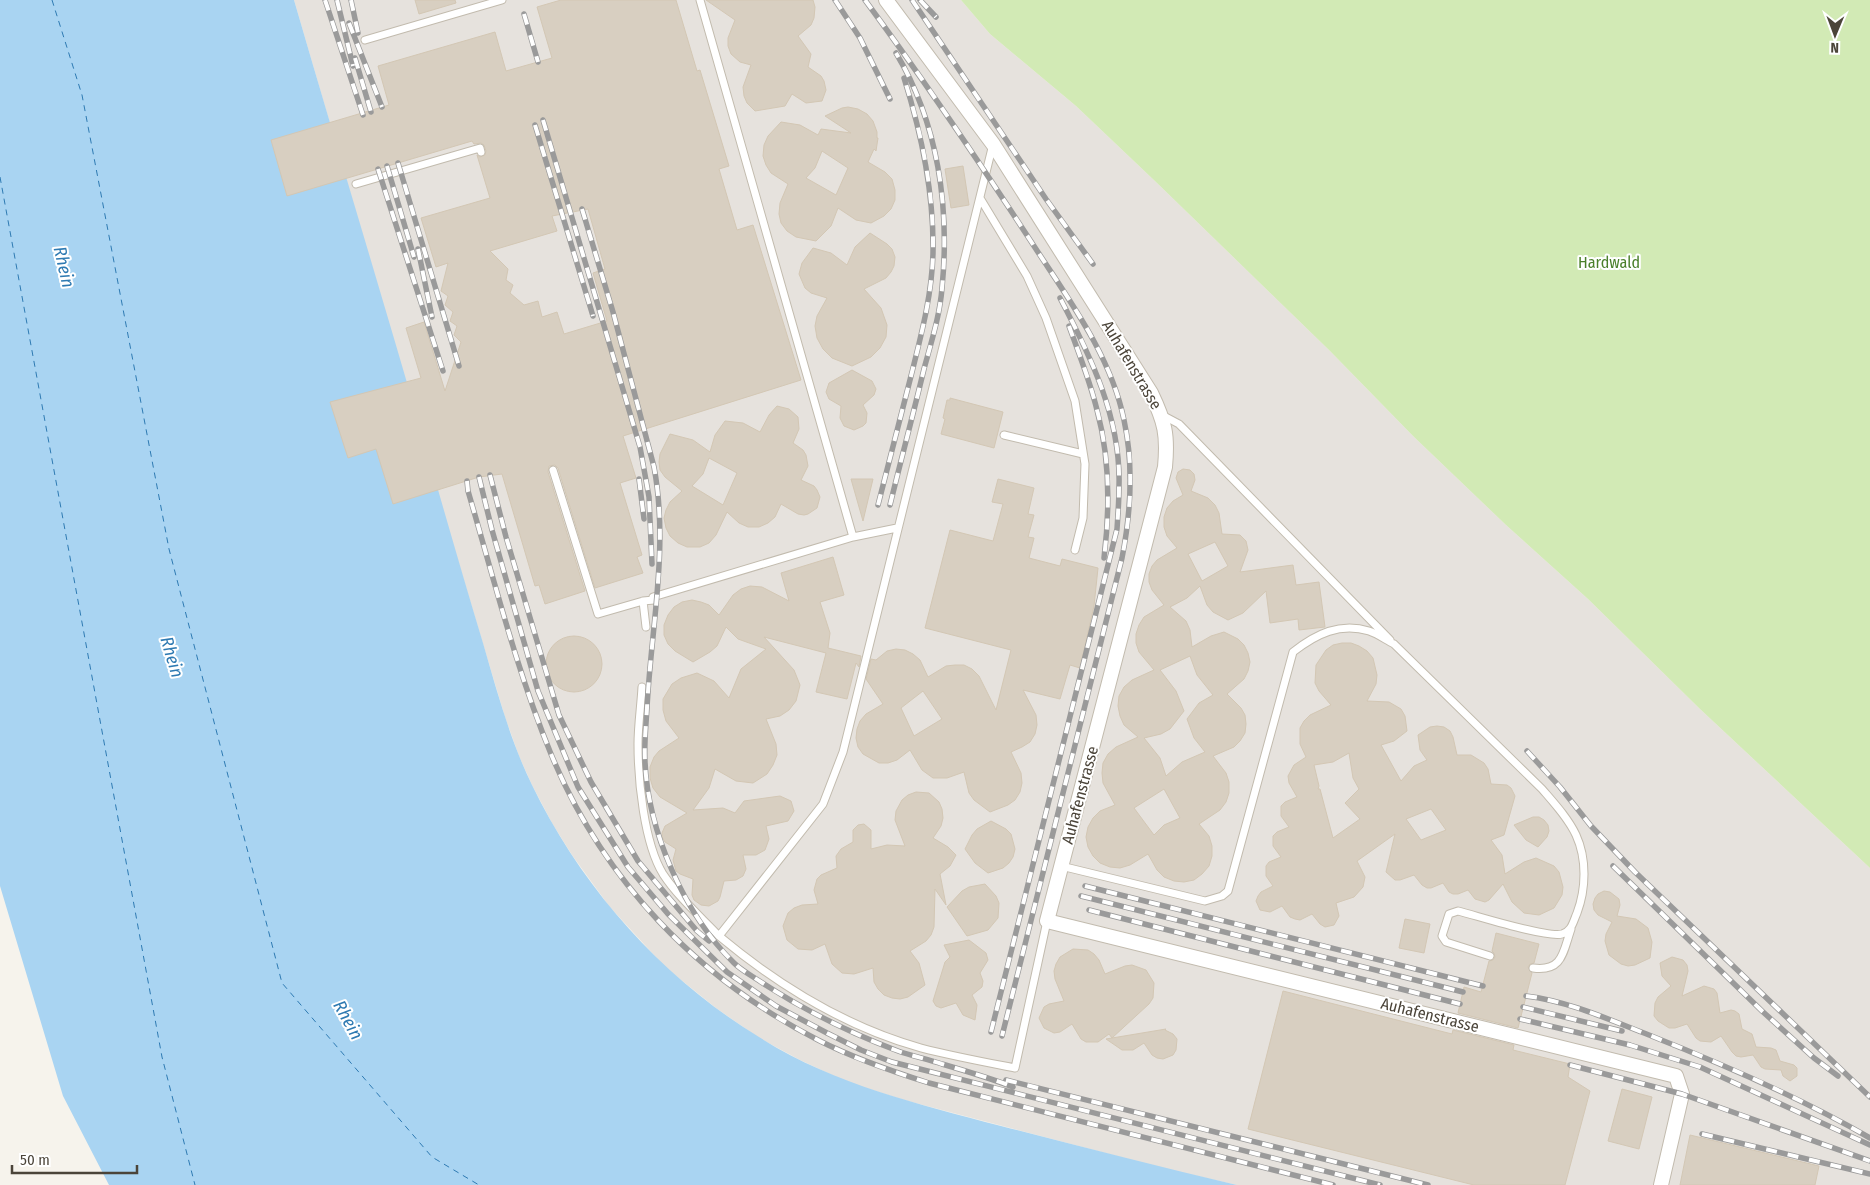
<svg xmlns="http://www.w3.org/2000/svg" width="1870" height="1185" font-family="'Fira Sans Condensed',sans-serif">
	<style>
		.industrial { fill: #e6e2dd }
		.green { fill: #d2eab5 }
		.water { fill: #a9d4f2 }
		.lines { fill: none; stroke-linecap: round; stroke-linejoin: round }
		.ferry { stroke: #2e7ab2; stroke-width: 1; stroke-dasharray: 6 5; stroke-linecap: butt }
		.building { fill: #d8cfc1; stroke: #d3c7b4; fill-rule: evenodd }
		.service-casing { stroke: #c2bbae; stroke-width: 9 }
		.minor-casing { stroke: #c2bbae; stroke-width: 16 }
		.service { stroke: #fff; stroke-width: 7 }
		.minor { stroke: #fff; stroke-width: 14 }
		.rail-casing { stroke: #9a9a9a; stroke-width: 5.5 }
		.rail { stroke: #fff; stroke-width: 4; stroke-dasharray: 11; stroke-linecap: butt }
		.labels { text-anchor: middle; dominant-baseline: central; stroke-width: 4; stroke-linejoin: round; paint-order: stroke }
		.park-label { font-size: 16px; fill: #4a7f2a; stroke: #fff }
		.street-label { font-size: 16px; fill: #4b4439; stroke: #fff }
		.water-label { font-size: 18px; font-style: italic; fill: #2e7ab2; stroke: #fff }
	</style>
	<rect width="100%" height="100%" fill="#f6f3ec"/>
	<path class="industrial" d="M294,0h667l29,34 86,72 81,77 173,168 83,85 93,89 82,74 112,110 170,159v317h-633l-75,-17 -258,-68 -57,-18 -47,-22 -41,-22 -43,-30 -51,-41 -56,-61 -37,-51 -20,-32 -20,-38 -13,-29 -14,-39 -68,-226z"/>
	<path class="green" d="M961,0h909v868l-170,-159 -112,-110 -82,-74 -93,-89 -83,-85 -173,-168 -81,-77 -86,-72z"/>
	<path class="water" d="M0,0h294c42,145 86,289 128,434 20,70 40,139 61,209 14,48 27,97 49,142 50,103 129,192 227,252 76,48 157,66 242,89 79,20 157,41 236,59h-1128l-46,-89 -63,-210z"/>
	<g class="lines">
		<path class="ferry" d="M52,0l30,95 87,454 113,434 150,174 47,28
			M0,177l162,880 33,128"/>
	</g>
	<path class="building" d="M415,0h40l1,3 -37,11z
		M561,0h115l21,71 3,-1 29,96 -10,3 18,61 16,-5 48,155 -178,56 13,42 -16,5 22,72 -5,2 6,16 -48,15 -37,-120 -3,-3 -6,1 -1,6 37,119 -40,13 -6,-19 -4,1 -33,-112 -23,3 -86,27 -17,-55 -28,9 -18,-56 91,-24 -15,-50 18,-6 21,69 16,-49 -7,-7 3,-9 -7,-5 3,-9 -8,-7 3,-9 -7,-5 7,-28 -12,4 -15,-49 69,-20 -13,-43 3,2 5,-2 1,-4 -2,-6 -3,-2 -7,1 -2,-3 -185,55 -16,-56 118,-35 -11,-39 117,-34 11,39 46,-13 -15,-51zM588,209l17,60 -12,4 14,48 -43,13 -7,-22 -15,5 -4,-16 -14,4 -14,-12 3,-8 -7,-5 2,-11 -18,-18 67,-20 -5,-15z
		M706,0h107l2,7 -1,11 -3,7 -13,11 13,18 -3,13 13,9 3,5 2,9 -4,11 -16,2 -14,-9 -7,12 -30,5 -8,-8 -3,-7 -1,-9 8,-22 -11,-3 -9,-8 -3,-8v-8l7,-18z
		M848,107l10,2 9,5 6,7 4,11v6h1l-2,13 -2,-2 -6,13 17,10 7,7 3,11v10l-4,9 -7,7 -13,7 -15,-3 -18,-12 -7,18 -15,15 -20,-4 -9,-6 -6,-8 -2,-9 1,-11 8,-19 -17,-11 -5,-8 -3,-9 1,-11 4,-9 13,-14 19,3 18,10 3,-6 30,4 -26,-17 17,-8zM822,151l26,17 -12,27 -30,-17 9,-10z
		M963,166l6,39 -18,3 -6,-39z
		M870,233l17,11 5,5 3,8 -1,9 -3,6 -5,6 -22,11 17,19 6,17 -1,12 -6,11 -9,9 -19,9 -20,-8 -9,-9 -6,-11 -2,-12 2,-10 10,-18 -16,-5 -6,-5 -6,-14 3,-11 11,-15 18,5 16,12 8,-18z
		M852,370l20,11 4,8 -2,6 -11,10 4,8 -1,10 -3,3 -9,4 -10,-4 -4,-8 1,-12 -12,-7 -3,-7 3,-9z
		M950,398l53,14 -9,36 -53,-14 4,-15 -2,-1 4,-18h3z
		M777,406l12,3 9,8 1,12 -6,14 10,7 3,5 2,11 -7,14 13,6 3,4 3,7 -3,11 -9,6 -4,1 -6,-1 -17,-10 -6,13 -7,6 -9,4h-11l-9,-4 -12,-11 -11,23 -7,8 -9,4h-13l-9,-4 -8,-7 -4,-8 -2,-10 2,-8 4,-8 12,-11 -17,-14 -5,-7 -1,-8 1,-8 10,-20 23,6 17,12 5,-17 10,-14 18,2 17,9 9,-17zM709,458l28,15 -14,32 -31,-19 11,-12z
		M1183,469l7,1 4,4 1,6 -4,11 17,7 7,7 4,8 3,21 18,1 6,6 2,9 -8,22 53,-7 3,20 23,-3 6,45 -26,3 -1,-11 -28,4 -4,-32 -23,22 -15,7 -15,-8 -6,-7 -7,-19 -13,12 -17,9 16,14 4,9 2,17 19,-11 13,-4 14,7 6,6 4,8 2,9 -2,9 -4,8 -17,15 14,14 4,7 1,9 -1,9 -5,8 -6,6 -21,9 13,17 3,9v11l-3,9 -6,8 -21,14 10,12 3,10v10l-3,10 -7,8 -8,6 -10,2 -10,-1 -10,-4 -7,-7 -9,-16 -18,11 -10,3 -10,-1 -10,-4 -7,-7 -5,-9 -2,-10 2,-10 5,-9 7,-7 15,-6 -12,-22 -1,-10 1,-10 5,-9 8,-7 22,-10 -14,-12 -4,-9 -2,-10 1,-10 5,-9 8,-7 22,-10 -15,-18 -3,-9v-9l3,-9 5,-8 20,-12 -12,-15 -3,-8v-8l3,-8 5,-6 20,-12 -10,-12 -3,-9v-10l3,-9 6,-7 10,-6 -7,-17 2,-6zM1215,542l13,24 -26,15 -14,-27zM1190,656l7,19 16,20 -14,8 -12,16 7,19 11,14 -23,10 -16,14 -6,-18 -16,-20 17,-4 9,-5 14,-18 -8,-20 -16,-21zM1164,789l16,29 -16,7 -10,10 -20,-27z
		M851,479h22l-10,42z
		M998,479l36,9 -6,26 6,1 -6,22 6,1 -5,20 31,8 2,-7 36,9 -4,38 -14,62 -10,-3 -10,34 -37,-9 13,25 1,10 -2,9 -5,8 -8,5 -11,5 10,21 1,10 -2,9 -5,8 -7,5 -18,7 -16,-12 -5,-7 -5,-21 -17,6h-14l-11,-8 -12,-20 -13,10 -9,3h-9l-16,-9 -5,-7 -2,-9 1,-9 3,-8 6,-7 17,-10 -17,-25 5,-20 5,1 11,-9 9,-2 9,1 8,4 7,6 8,17 18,-11 9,-1h9l8,4 7,7 17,34 15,-60 -86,-22 25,-98 43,11 10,-37 -11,-2zM923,691l19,28 -28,17 -13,-28z
		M833,557l11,38 -24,7 10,31 -2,15 33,8 -2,11 -3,-4 -9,36 -31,-7 10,-39 -62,-16 30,33 6,15 -4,16 -7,9 -9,6 -14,3 10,25 1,11 -4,10 -6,9 -14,9 -17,-2 -21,-12 -6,19 -16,22 30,-2 12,5 9,-12 36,-5 11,5 3,10 -6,10 -22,5 3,13 -4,11 -9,5h-13l3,14 -3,7 -7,4 -12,1 -4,16 -2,4 -9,5 -8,-1 -7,-5 -2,-5 1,-16 -13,-5 -4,-3 -3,-11 3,-11 -11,-7 -3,-5v-4l3,-7 22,-13 -27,-16 -7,-9 -3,-10v-11l4,-10 5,-6 20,-13 -13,-17 -3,-11v-11l9,-15 9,-6 16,-5 17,8 15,17 12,-29 25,-20 -28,-10 -12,-12 -9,19 -7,6 -17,10 -18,-11 -7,-7 -4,-9v-10l4,-10 6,-8 8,-5 10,-2 9,2 8,3 10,10 14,-20 8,-6 9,-3 12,1 27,14 -8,-28z
		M546 664a28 28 0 1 1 56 0a28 28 0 1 1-56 0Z
		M1342,643h9l8,3 8,5 6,7 4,17 -1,9 -9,17 22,1 12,7 4,7 2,15 -13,10 -13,4 20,36 13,-15 13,-6 -7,-10 -2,-15 12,-8 7,-1 7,1 6,4 3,6 4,18h14l13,8 4,6 3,15 16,1 4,3 4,8 -11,39 -13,5 11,15 3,19 19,-12 12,-4 18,8 5,6 4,15 -1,8 -8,13 -15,7 -15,-2 -12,-11 -9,-18 -14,16 -4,2 -10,-3 -7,-9 -10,4h-5l-4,-2 -6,-9 -12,5h-4l-5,-3 -8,-10 -14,5h-5l-9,-8 9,-38 -38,27 8,16 -2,10 -9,10 -18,6 3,13 -5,9 -9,2 -5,-3 -8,-10 -12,6 -5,-1 -5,-2 -8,-11 -12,6 -10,-2 -4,-9 2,-5 3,-4 12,-6 -7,-10v-10l3,-4 12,-5 -8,-11v-10l4,-4 12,-5 -8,-11v-10l4,-4 12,-5 -8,-14 -1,-7 6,-11 12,-8 -6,-13v-16l4,-7 6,-6 21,-10 -12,-14 -4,-8 1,-18 10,-15 7,-5zM1349,753l4,25 6,11 -14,14 15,16 -27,19 -13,-49h-2l1,-3 -5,-21 19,-3zM1431,809l15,21 -25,10 -15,-21z
		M916,792l13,1 10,9 3,7 1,9 -2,8 -8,12 15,9 8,8 -6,11 -10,8 6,31 -11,-16 -1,38 -3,8 -5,6 -16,10 9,12 6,22 -17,12 -8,2 -8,-1 -8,-3 -6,-6 -4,-7 -1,-14 -19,6 -12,-1 -10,-9 -7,-20 -13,6 -14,-1 -11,-9 -4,-14 5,-13 6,-5 8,-3 16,-1 -4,-14 3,-11 4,-4 16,-7 -1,-12 5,-7 12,-7v-12l5,-5 6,-1 7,6v19l16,-4 18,1 -10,-26 1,-9 6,-11 6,-5z
		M1533,817h6l5,3 4,5 1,6 -2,6 -9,10 -12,-7 -12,-15z
		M991,821l15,8 5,5 4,15 -2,8 -4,6 -6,5 -15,5 -13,-10 -10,-14 7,-14 5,-6z
		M985,884l11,12 3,7 -1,15 -10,12 -21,6 -20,-29 15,-16 7,-4z
		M1604,891l6,1 9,7 1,6 -3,11 19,3 12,9 4,14 -2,16 -15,7 -7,1 -7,-2 -12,-9 -4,-14 1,-7 6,-12 -14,-7 -4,-5 -1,-6 2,-6 3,-4z
		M1405,919l25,5 -6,29 -25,-5z
		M1496,933l43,11 -5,19 -4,1 -2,3 4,6 -14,55 -60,-15 6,-26 17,5 8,-31 4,-1 2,-3 -1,-4 -2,-2z
		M969,940l17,13 2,7 -8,13 3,8 -1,6 -10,8 5,10 -2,15 -12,-5 -7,-12 -15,5 -5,-2 -3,-5 12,-39 5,-5 -6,-12z
		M1073,949l15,1 6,4 5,6 6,14 20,-8 7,-1 14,5 8,13 -1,15 -4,6 -37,34 54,-9 -1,1 8,4 4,5 -1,11 -3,5 -10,4 -6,-1 -5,-3 -8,-12 -11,7h-11l-16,-11 6,-1 -3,-4 -11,8h-12l-5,-3 -9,-15 -12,8 -6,1 -10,-5 -5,-10 5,-11 5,-3 15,-3 -9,-22 -1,-8 2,-7 4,-7z
		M1672,957l11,3 4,5 1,6 -6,25 22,-10 10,3 3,4 3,20 11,-3 4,1 4,3 3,15 10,5 4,13 15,1 5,2 4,11 14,4 3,3v8l-7,5 -7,-5 -2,-6 -16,-1 -4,-2 -8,-12 -12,2 -5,-1 -4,-4 -11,-16 -10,6 -11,-1 -4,-3 -9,-14 -12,4h-6l-11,-7 -4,-5 1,-13 3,-6 13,-11 -9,-10 -2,-13z
		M1283,991l169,43 1,-4 61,15 -1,5 57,14 -2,13 22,14 -25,94h-91l-226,-56z
		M1622,1089l30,8 -13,52 -31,-8z
		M1690,1135l129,31 -4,19h-135z"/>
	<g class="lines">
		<g class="service-casing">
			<path id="service" d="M700,0l153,537
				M365,40l137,-40
				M993,144l-150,608 -20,52 -104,132c60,50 127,91 202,112 31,8 63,14 94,20l32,-147
				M356,184l124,-36 1,4
				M980,198l47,78 19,42 29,83 10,63 -2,54 -8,32
				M1162,415l17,9 211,216
				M1004,435l79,19
				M553,470l45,144 45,-13 11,-1 -1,-3 200,-60 44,-9
				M643,601l3,26
				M642,687c-1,19 -4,38 -4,57 0,36 6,99 25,130 15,23 37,42 56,62
				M1061,866l144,35 17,-5 6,-5 65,-239c23,-18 47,-30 76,-21 9,3 17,9 25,13l148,145c12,14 26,29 34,46 11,24 10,54 1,78 -4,9 -5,18 -15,21 -16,4 -84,-18 -104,-23l-9,3 -7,22 4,6 44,14
				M1533,968c30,4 30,-16 38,-39"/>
		</g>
		<g class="minor-casing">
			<path id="minor" d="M886,0l107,144 158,249c14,29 17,42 14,74l-118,454 629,155 6,18 -21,91"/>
		</g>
		<use href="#service" class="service"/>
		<use href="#minor" class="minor"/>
		<g class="rail-casing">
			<path id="rail" d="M325,0l38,115
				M337,0l16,66
				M351,0l7,33
				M835,0l25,38 30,61
				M865,0c59,80 115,163 169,246 35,54 77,110 90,174 10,46 7,92 -2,138l-120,478
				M912,0l134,199 47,65
				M920,0l16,17
				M524,14l14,48
				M349,23l33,84
				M355,58l16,54
				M543,120l97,327 9,50 3,67
				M535,125l58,191
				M398,163l61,203
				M387,166l27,91
				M378,169l65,202
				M582,209l31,103 41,155c15,80 -3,161 -7,241 -1,17 -3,36 -2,54 3,69 39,152 89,201 7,7 18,13 27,19 43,28 89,51 137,69 14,5 29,8 44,13 24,7 48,14 71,23
				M418,249l14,68
				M1069,326c10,28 21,55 28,84 13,48 13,99 7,148
				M490,475l16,62 53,178 32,67 47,79 59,70 12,10
				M479,477l13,53 46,161 40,96 50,80 40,47 59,58 49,34 51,27 34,17 31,12 488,123
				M639,479l5,40
				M467,481l1,10c26,88 48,178 83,263 52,126 146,224 267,286 35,18 73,31 111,43l404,102
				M878,505c11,-43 22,-86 33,-129 10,-40 21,-81 22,-123 1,-61 -11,-118 -29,-175
				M890,505c11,-45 23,-90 34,-136 7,-26 16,-54 18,-81 8,-81 -4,-165 -46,-235
				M1527,751l33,36 31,39 44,46 235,225
				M1613,866l149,145 52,47 24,18
				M1085,886l398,100
				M1081,896l382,96
				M1089,910l371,94
				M1526,996c42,5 84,24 123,39 76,30 150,62 221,103
				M1523,1007l99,24
				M1520,1019l110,26 70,22 170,78
				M991,1032l126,-503c1,-14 2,-29 2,-43 2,-68 -28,-129 -59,-188
				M1570,1065l112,29 188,67
				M1006,1080l422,105
				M1702,1134l168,40"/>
		</g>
		<use href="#rail" class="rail"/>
	</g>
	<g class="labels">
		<g class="park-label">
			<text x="1609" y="262">Hardwald</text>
		</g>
		<g class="street-label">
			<text transform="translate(1132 365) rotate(59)">Auhafenstrasse</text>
			<text transform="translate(1080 795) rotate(-75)">Auhafenstrasse</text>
			<text transform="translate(1430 1015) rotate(14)">Auhafenstrasse</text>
		</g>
		<g class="water-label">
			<text transform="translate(64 267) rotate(77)">Rhein</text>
			<text transform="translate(172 657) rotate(73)">Rhein</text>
			<text transform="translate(348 1020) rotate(61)">Rhein</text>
		</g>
	</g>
	<g transform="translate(1835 35) rotate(181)" stroke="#ffffff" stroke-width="4" paint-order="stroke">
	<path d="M0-4L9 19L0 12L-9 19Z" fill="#4b4439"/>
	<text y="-8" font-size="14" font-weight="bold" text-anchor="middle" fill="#4b4439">N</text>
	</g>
	<path d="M12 1165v8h125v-8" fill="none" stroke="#4b4439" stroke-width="2.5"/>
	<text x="20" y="1165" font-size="15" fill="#4b4439" stroke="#ffffff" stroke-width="4" paint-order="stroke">50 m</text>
</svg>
